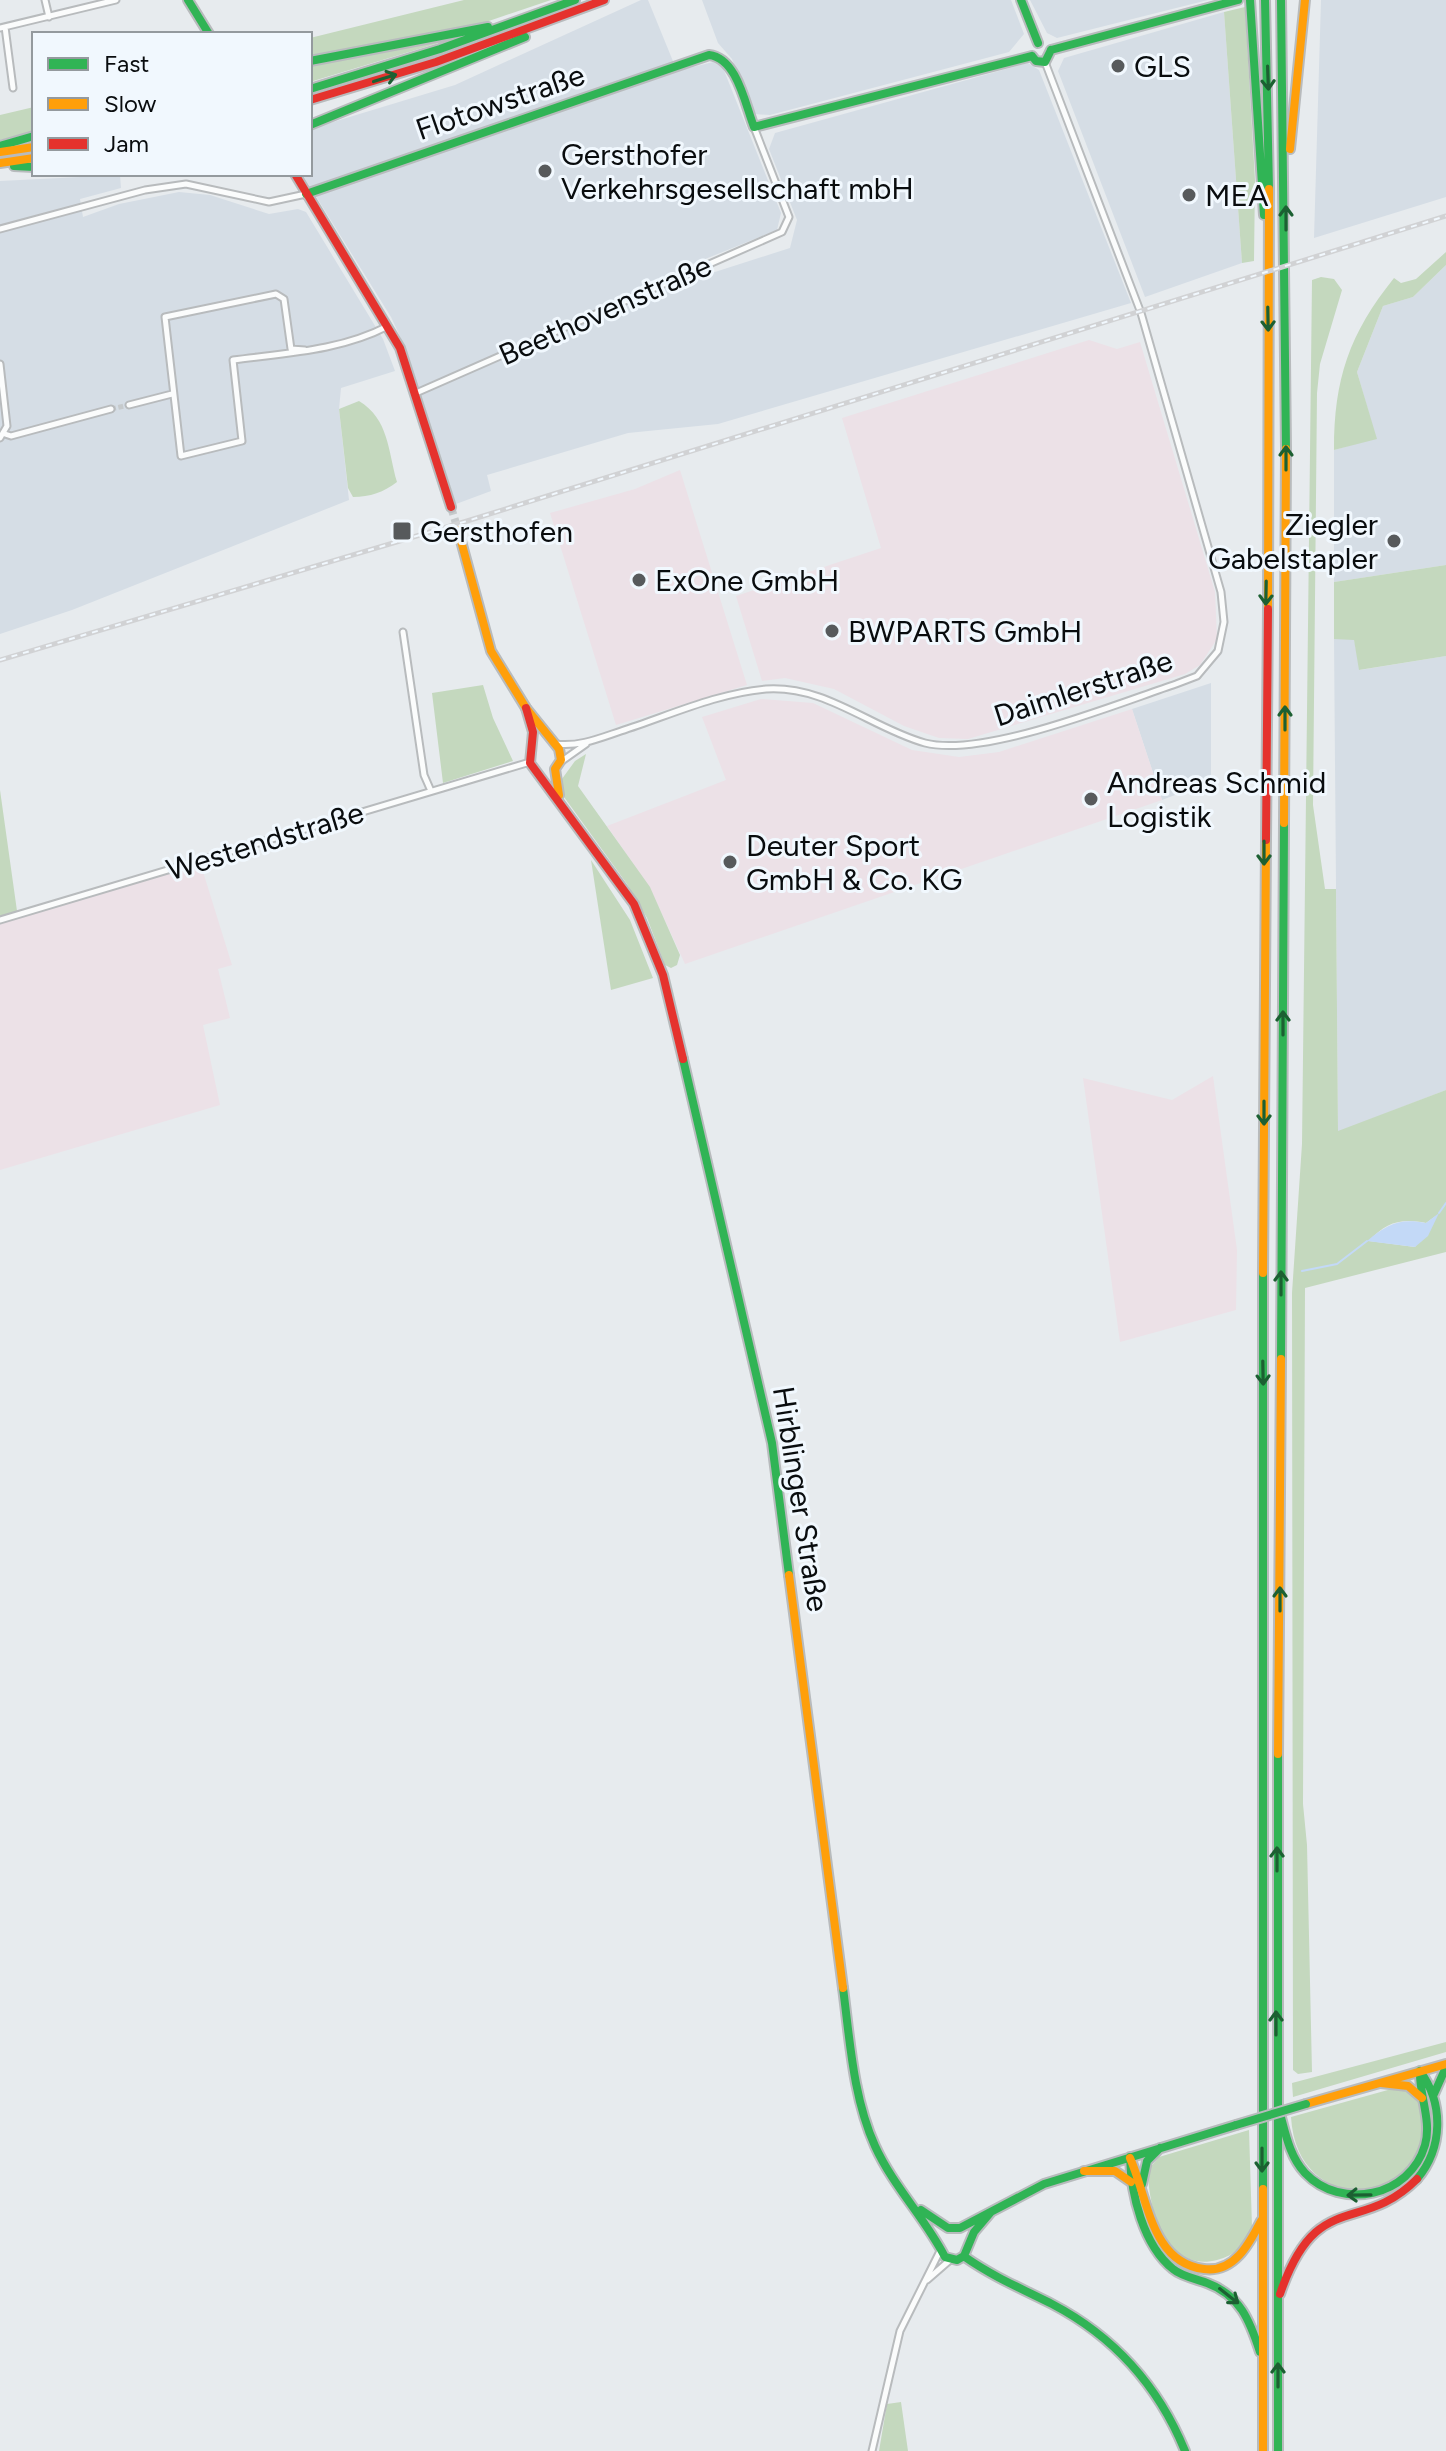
<svg xmlns="http://www.w3.org/2000/svg" width="1446" height="2451" font-family="Figtree,sans-serif">
	<style>
		.built { fill: #d5dde5 }
		.industrial { fill: #ece1e7 }
		.green { fill: #c4d8be; fill-rule: evenodd }
		.water { fill: #c3d9f7 }
		.lines { fill: none; stroke-linecap: round; stroke-linejoin: round }
		.stream { stroke: #c3d9f7; stroke-width: 2 }
		.street-tunnel { stroke: #c6cacc; stroke-width: 5; stroke-dasharray: 5 2.5; stroke-linecap: butt }
		.secondary-tunnel { stroke: #c6cacc; stroke-width: 8; stroke-dasharray: 8 4; stroke-linecap: butt }
		.street-casing { stroke: #b8bbbd; stroke-width: 9 }
		.fast-casing { stroke: #b8bbbd; stroke-width: 12 }
		.slow-casing { stroke: #b8bbbd; stroke-width: 12 }
		.jam-casing { stroke: #b8bbbd; stroke-width: 12 }
		.street { stroke: #fbfcfc; stroke-width: 5 }
		.fast { stroke: #30b455; stroke-width: 8 }
		.slow { stroke: #ff9f0a; stroke-width: 8 }
		.jam { stroke: #e5322d; stroke-width: 8 }
		.rail-casing { stroke: #d1d2d4; stroke-width: 5 }
		.rail { stroke: #f1f8fe; stroke-width: 2; stroke-dasharray: 6; stroke-linecap: butt }
		.fast-bridge-casing { stroke: #b8bbbd; stroke-width: 12; stroke-linecap: butt }
		.fast-bridge { stroke: #30b455; stroke-width: 8 }
		.oneway { stroke: #1c6032 }
		.poi-dot { fill: #575a5c; stroke: #f1f8fe; stroke-width: 3 }
		.labels { text-anchor: middle; dominant-baseline: central; stroke-width: 6; stroke-linejoin: round; paint-order: stroke }
		.poi-label { font-size: 30px; fill: #090c0e; stroke: #f1f8fe; text-anchor: start }
		.street-label { font-size: 30px; fill: #090c0e; stroke: #f1f8fe }
	</style>
	<rect width="100%" height="100%" fill="#e7ebee"/>
	<path class="built" d="M641,0h7l29,71 36,-9 10,6 58,145 -4,17 -94,38 7,12 100,-32 7,-28 -28,-71 6,-16 253,-70 11,7 92,233 -413,121 -90,9 -141,42 4,16 -35,13 -53,-161 -12,-26 -89,-143h8v-45l145,-44z
		M702,0h309l13,34 -15,18 -239,63 -16,-1 -22,-55 -14,-16z
		M1030,0h178l-151,38 -10,-5z
		M1321,0h125v197l-132,41z
		M1224,12l18,251 -97,34 -87,-226 6,-13z
		M120,175l1,13 -41,11 3,18 36,-13 60,-12 31,3 59,19 29,-5 8,3 77,127 12,32 -54,17 -2,21 10,91 -277,110 -72,24v-453z
		M1446,265v300l-112,17v-132l42,-12 -19,-66 26,-66 30,-9z
		M1334,639h20l6,31 86,-14v434l-108,42z
		M1211,683v98l-49,19 -30,-91z"/>
	<path class="industrial" d="M1089,340l28,9 23,-7 75,250 2,47 -17,26 -15,9 -217,65 -29,-1 -35,-12 -70,-37 -49,-11 -23,3 -26,-85 145,-48 -39,-130z
		M680,470l67,215 -131,40 -66,-212 85,-24z
		M761,699l52,4 99,47 47,7 40,-5 133,-43 30,91 -477,164 -35,-76 -43,-62 119,-46 -24,-63z
		M200,862l32,103 -14,4 12,49 -27,7 17,80 -220,65v-248z
		M1213,1076l24,174 -1,60 -116,32 -37,-264 89,22z"/>
	<path class="green" d="M464,0h87l-68,23 -173,33v-18z
		M1245,7l10,173 -1,81 -12,2 -18,-251z
		M465,35l-155,47v-17z
		M34,107v25l-34,8v-25z
		M1446,252v13l-33,32 -30,9 -26,66 20,67 -43,11c0,-71 15,-116 60,-172l7,5 15,-4z
		M1321,277l13,2 8,11 -22,74 -3,29 -4,412 12,84h11l2,242 108,-41v162l-141,36 -2,516 4,41 5,227 -14,2 -5,-4 -1,-777 10,-149 10,-864zM1437,1215l-22,32 -46,-6c17,-19 32,-23 57,-18z
		M359,401c30,18 29,50 38,81 -13,10 -27,15 -44,15l-5,-9 -9,-79z
		M1446,565v91l-87,14 -5,-30 -20,-1v-57z
		M483,685l10,33 20,43 -70,22 -11,-90z
		M586,754l-8,32 72,101 30,68 -3,10 -6,3 -6,-3 -18,-47 -20,-34 -63,-87 -5,-14 16,-22z
		M0,790l17,121 -17,5z
		M591,860l39,60 23,58 -42,12z
		M1446,2042v10l-153,45 -1,-14z
		M1395,2088l20,5c8,12 8,21 9,35 5,78 -127,93 -133,-11z
		M1249,2130l3,97c-6,16 -17,29 -35,33 -50,13 -69,-50 -69,-90l11,-13z
		M901,2402l7,49h-29l8,-47z"/>
	<path class="water" d="M1439,1213l-11,23 -13,11 -48,-6c21,-17 32,-23 59,-18z"/>
	<g class="lines">
		<path class="stream" d="M1439,1213l7,-10
			M1302,1271l35,-7 30,-23"/>
		<path class="street-tunnel" d="M111,409l18,-4"/>
		<path class="secondary-tunnel" d="M451,507l7,23"/>
		<g class="street-casing">
			<path id="street" d="M45,0l4,17
				M5,27l8,61
				M0,28l116,-28
				M0,229l145,-39 41,-6 83,18 37,-8
				M305,350l-14,-1 -7,-50 -8,-5 -111,23 16,139 61,-15 -9,-81c52,-7 107,-9 155,-34
				M0,364l7,62 -7,12
				M416,393l366,-161 7,-15 -35,-90
				M129,405l43,-11
				M5,434l6,2 100,-27
				M403,632l21,143 7,16
				M556,744c23,3 44,-6 65,-13 47,-15 96,-38 145,-42 60,-4 105,39 159,54 59,15 191,-39 251,-59l21,-8 21,-25 6,-29 -3,-30 -80,-279 -96,-251
				M562,761l24,-17
				M0,920l530,-158
				M927,2280l23,-20
				M872,2451l28,-120 40,-80"/>
		</g>
		<g class="fast-casing">
			<path id="fast" d="M188,0l21,34
				M1021,0l17,43
				M1250,0l14,215
				M1265,0l4,189
				M1281,0l5,449
				M1051,50l187,-50
				M1032,56l4,5 9,1 6,-12
				M310,61l178,-34
				M310,89l130,-40 135,-49
				M310,125l215,-88
				M0,146l34,-10
				M14,166l20,1
				M306,194l403,-139c28,3 36,49 45,72l278,-71
				M683,1059l89,384 17,132
				M1281,1359l3,-536
				M843,1988c7,53 10,109 32,158 18,40 50,72 70,111l12,3 7,-4 10,-24 17,-20
				M1434,2094l12,-27
				M1279,2110c6,21 10,46 26,63 36,38 105,24 120,-28 7,-24 -6,-50 -5,-74
				M1130,2157c1,37 13,88 43,112 8,7 23,10 34,14 33,12 43,38 53,69
				M1417,2179c26,-31 27,-75 3,-108
				M1142,2184l5,-23 13,-13
				M1263,2189v-916
				M921,2210l27,18h12l84,-44 192,-59
				M965,2257c27,19 57,32 87,47 63,33 106,81 133,147
				M1278,2451v-697"/>
		</g>
		<g class="slow-casing">
			<path id="slow" d="M1290,149l15,-149
				M0,152l34,-5
				M0,163l34,-5
				M458,530l33,121 35,57 33,41 2,11 -6,9 4,26
				M1268,609l1,-420
				M1284,823l2,-374
				M1263,1273l3,-433
				M789,1575l54,413
				M1278,1754l3,-395
				M1381,2083l27,3 14,12
				M1306,2104l140,-40
				M1130,2158c18,40 21,105 74,111 30,4 45,-25 57,-48
				M1084,2171h31l16,11
				M1263,2189v262"/>
		</g>
		<g class="jam-casing">
			<path id="jam" d="M310,100l126,-38 168,-62
				M295,174l105,174 51,159
				M526,708l7,24 -3,31 104,141 29,71 20,84
				M1266,840l2,-231
				M1280,2294c37,-107 80,-58 137,-115"/>
		</g>
		<use href="#street" class="street"/>
		<use href="#fast" class="fast"/>
		<use href="#slow" class="slow"/>
		<use href="#jam" class="jam"/>
		<g class="rail-casing">
			<path id="rail" d="M0,660l467,-139 979,-305"/>
		</g>
		<use href="#rail" class="rail"/>
		<g class="fast-bridge-casing">
			<path id="fast-bridge" d="M1236,2125l70,-21"/>
		</g>
		<use href="#fast-bridge" class="fast-bridge"/>
	</g>
	<defs><path id="oneway-shaft" d="M-6 0H5M1.5-3L5.5 0L1.5 3" fill="none" stroke-width="1.6" stroke-linecap="round" stroke-linejoin="round" transform="scale(2)"/></defs>
	<g class="oneway">
		<use href="#oneway-shaft" transform="translate(385 78) rotate(-17)"/>
		<use href="#oneway-shaft" transform="translate(1268 78) rotate(88)"/>
		<use href="#oneway-shaft" transform="translate(1286 218) rotate(-90)"/>
		<use href="#oneway-shaft" transform="translate(1268 319) rotate(89)"/>
		<use href="#oneway-shaft" transform="translate(1286 458) rotate(-90)"/>
		<use href="#oneway-shaft" transform="translate(1266 593) rotate(91)"/>
		<use href="#oneway-shaft" transform="translate(1285 718) rotate(-90)"/>
		<use href="#oneway-shaft" transform="translate(1264 853) rotate(90)"/>
		<use href="#oneway-shaft" transform="translate(1283 1023) rotate(-90)"/>
		<use href="#oneway-shaft" transform="translate(1264 1113) rotate(90)"/>
		<use href="#oneway-shaft" transform="translate(1281 1283) rotate(-90)"/>
		<use href="#oneway-shaft" transform="translate(1263 1373) rotate(89)"/>
		<use href="#oneway-shaft" transform="translate(1280 1599) rotate(-90)"/>
		<use href="#oneway-shaft" transform="translate(1277 1859) rotate(-90)"/>
		<use href="#oneway-shaft" transform="translate(1276 2023) rotate(-90)"/>
		<use href="#oneway-shaft" transform="translate(1262 2160) rotate(90)"/>
		<use href="#oneway-shaft" transform="translate(1359 2195) rotate(179)"/>
		<use href="#oneway-shaft" transform="translate(1229 2296) rotate(38)"/>
		<use href="#oneway-shaft" transform="translate(1278 2375) rotate(-90)"/>
	</g>
	<g class="poi-dot">
		<circle cx="1118" cy="66" r="8"/>
		<circle cx="545" cy="171" r="8"/>
		<circle cx="1189" cy="195" r="8"/>
		<rect x="392" y="521" width="20" height="20" rx="4"/>
		<circle cx="1394" cy="541" r="8"/>
		<circle cx="639" cy="580" r="8"/>
		<circle cx="832" cy="631" r="8"/>
		<circle cx="1091" cy="799" r="8"/>
		<circle cx="730" cy="862" r="8"/>
	</g>
	<g class="labels">
		<g class="poi-label">
			<text x="1134" y="66">GLS</text>
			<text x="561" y="154">Gersthofer<tspan x="561" dy="34">Verkehrsgesellschaft mbH</tspan></text>
			<text x="1205" y="195">MEA</text>
			<text x="1378" y="524" text-anchor="end">Ziegler<tspan x="1378" dy="34">Gabelstapler</tspan></text>
			<text x="420" y="531">Gersthofen</text>
			<text x="655" y="580">ExOne GmbH</text>
			<text x="848" y="631">BWPARTS GmbH</text>
			<text x="1107" y="782">Andreas Schmid<tspan x="1107" dy="34">Logistik</tspan></text>
			<text x="746" y="845">Deuter Sport<tspan x="746" dy="34">GmbH &amp; Co. KG</tspan></text>
		</g>
		<g class="street-label">
			<text transform="translate(500 102) rotate(-19)">Flotowstraße</text>
			<text transform="translate(605 310) rotate(-24)">Beethovenstraße</text>
			<text transform="translate(1083 688) rotate(-18)">Daimlerstraße</text>
			<text transform="translate(265 841) rotate(-17)">Westendstraße</text>
			<text transform="translate(801 1499) rotate(81)">Hirblinger Straße</text>
		</g>
	</g>
	<rect x="32" y="32" width="280" height="144" fill="#f1f8fe" stroke="#949a9e" stroke-width="2"/>
	<rect x="48" y="58" width="40" height="12" fill="#30b455" stroke="#949a9e" stroke-width="2"/>
	<text x="104" y="72" font-size="24" fill="#090c0e">Fast</text>
	<rect x="48" y="98" width="40" height="12" fill="#ff9f0a" stroke="#949a9e" stroke-width="2"/>
	<text x="104" y="112" font-size="24" fill="#090c0e">Slow</text>
	<rect x="48" y="138" width="40" height="12" fill="#e5322d" stroke="#949a9e" stroke-width="2"/>
	<text x="104" y="152" font-size="24" fill="#090c0e">Jam</text>
</svg>
